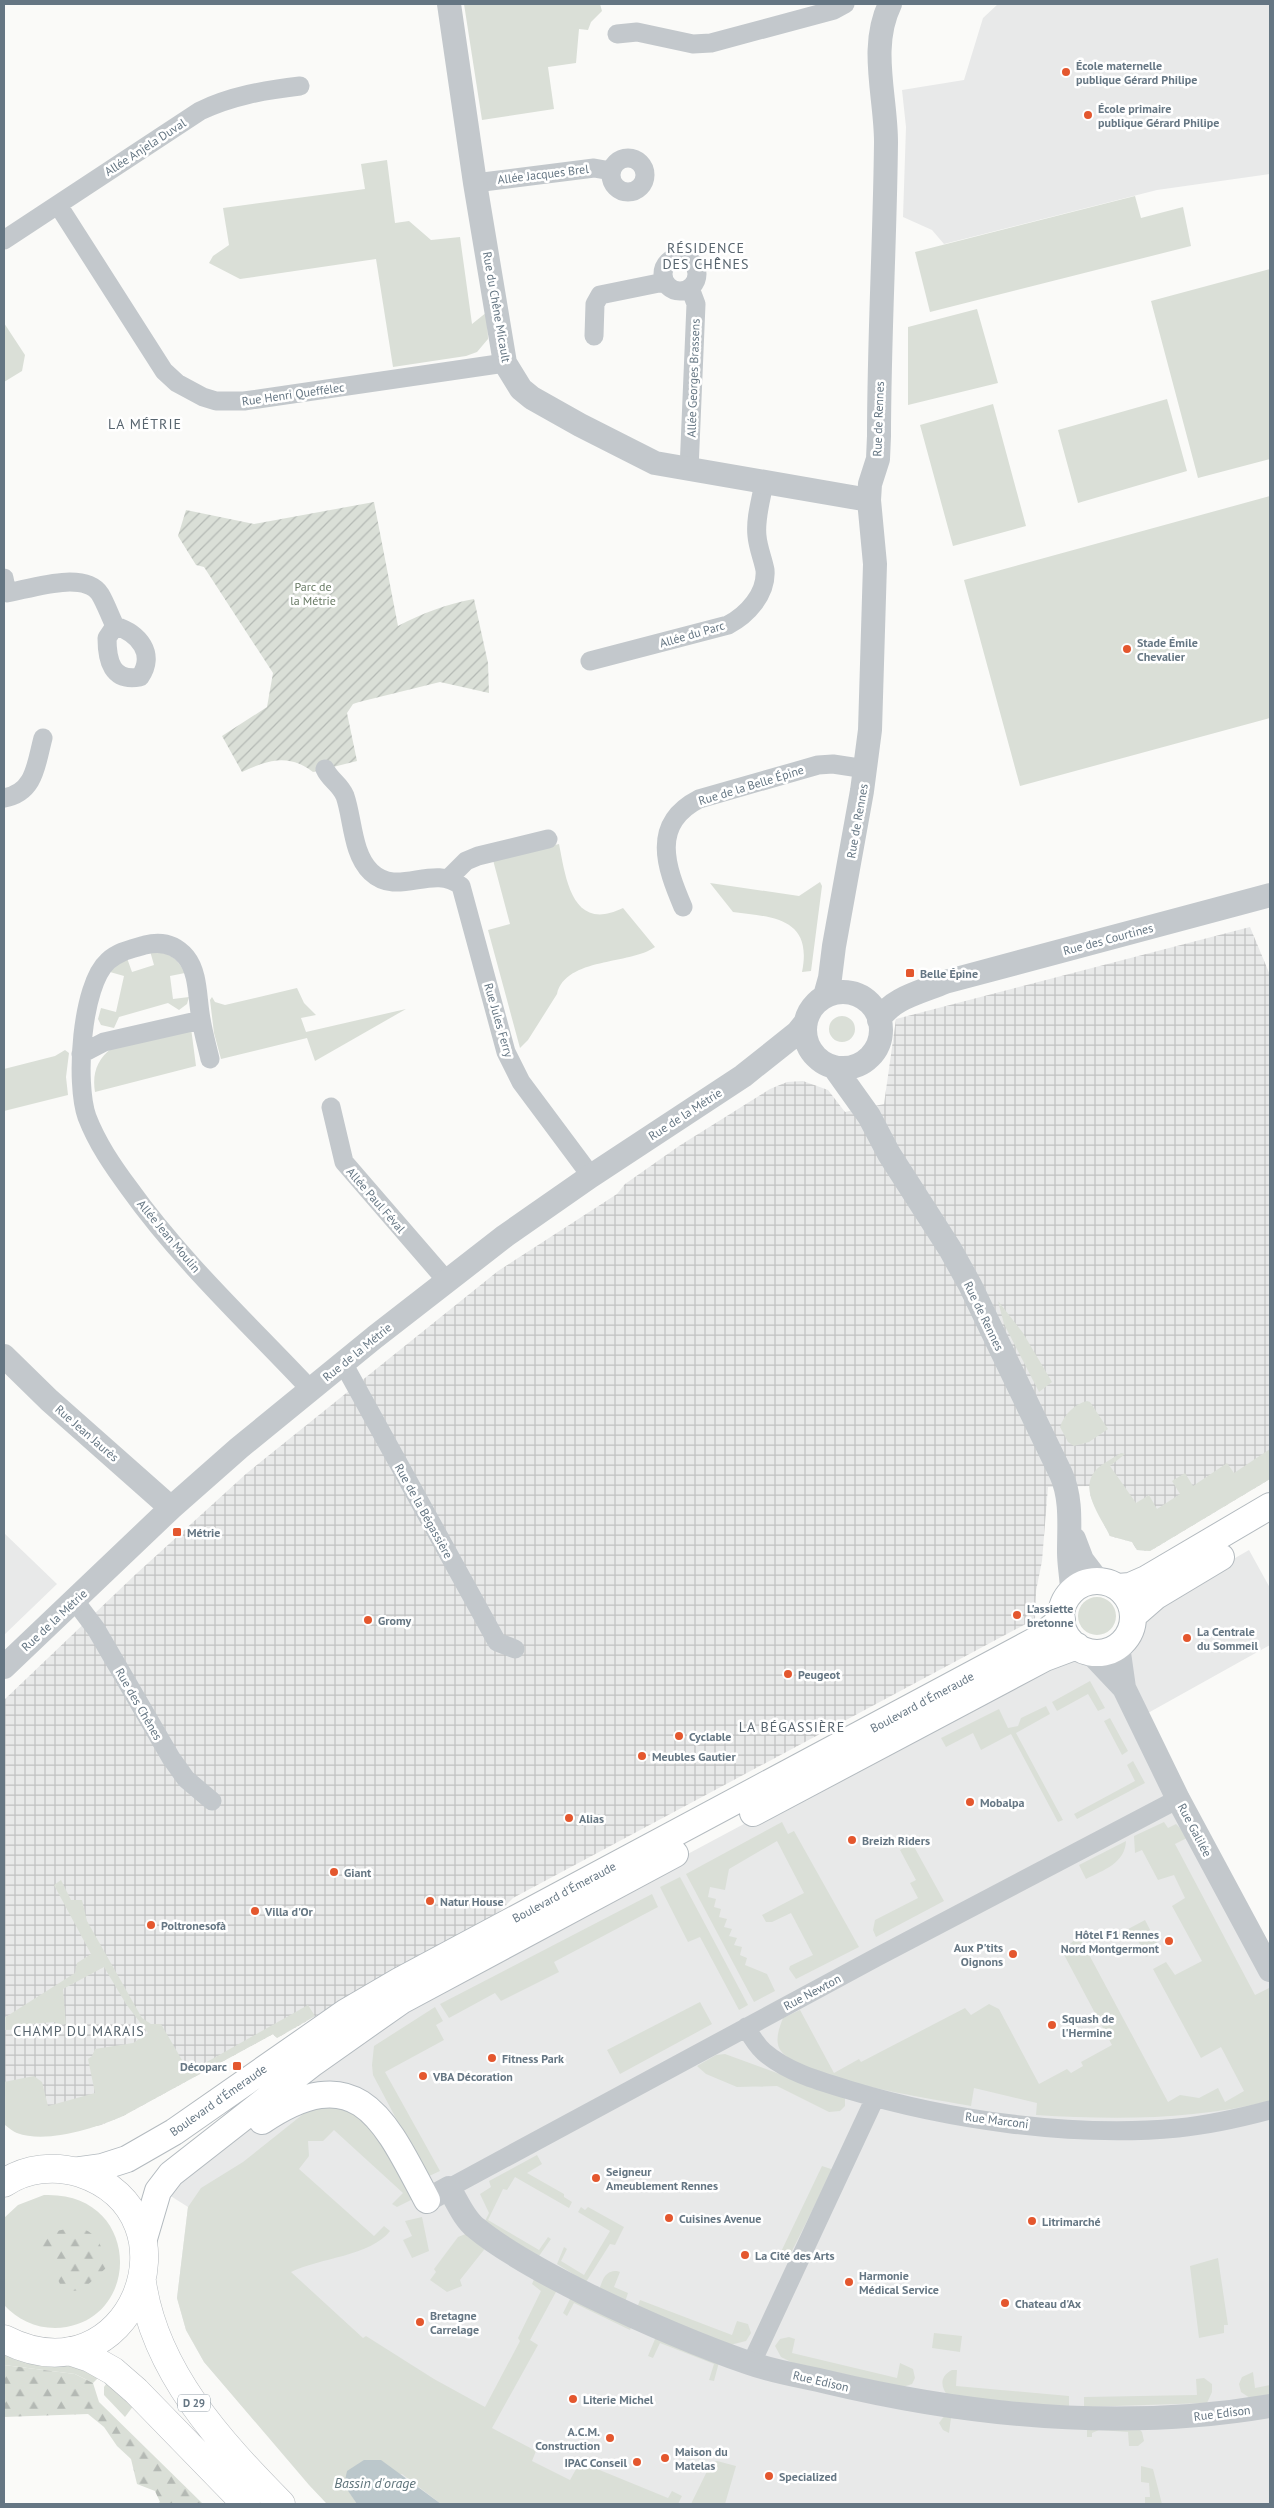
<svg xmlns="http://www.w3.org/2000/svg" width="1274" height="2508" font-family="'PT Sans',sans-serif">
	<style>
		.built { fill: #e8e9e9 }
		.industrial { fill: url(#industrial-grid) }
		.grass { fill: #dadfd7 }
		.forest { fill: url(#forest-firs) }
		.garden { fill: url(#garden-furrows) }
		.water { fill: #bbc7cb }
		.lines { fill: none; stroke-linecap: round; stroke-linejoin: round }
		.secondary-casing { stroke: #b3babf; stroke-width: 28 }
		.primary-casing { stroke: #b5babe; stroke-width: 29 }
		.minor { stroke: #c3c8cc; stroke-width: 19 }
		.tertiary { stroke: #c3c8cc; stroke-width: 24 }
		.secondary { stroke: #fff; stroke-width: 26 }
		.primary { stroke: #fff; stroke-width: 28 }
		.poi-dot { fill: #e4572e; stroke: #fff; stroke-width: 2 }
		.labels { text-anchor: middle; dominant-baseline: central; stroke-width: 5; stroke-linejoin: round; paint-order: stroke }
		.shield { fill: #fff; stroke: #939fa8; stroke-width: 1 }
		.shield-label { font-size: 11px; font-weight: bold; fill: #657683 }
		.poi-label { font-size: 12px; font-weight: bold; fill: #657683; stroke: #fff; text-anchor: start }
		.street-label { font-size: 12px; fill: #657683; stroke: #fff }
		.park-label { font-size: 12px; fill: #687a64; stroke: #fff }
		.neighbourhood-label { font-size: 14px; letter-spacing: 1px; fill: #57646e; stroke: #fff }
		.water-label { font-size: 14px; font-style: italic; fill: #60757c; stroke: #fff }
	</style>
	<defs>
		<pattern id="industrial-grid" width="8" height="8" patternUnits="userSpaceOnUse" patternTransform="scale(1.25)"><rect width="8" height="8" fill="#e8e9e9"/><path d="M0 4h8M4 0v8" fill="none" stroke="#c0c1c2"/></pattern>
		<pattern id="forest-firs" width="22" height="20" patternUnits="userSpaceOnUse" patternTransform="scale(1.25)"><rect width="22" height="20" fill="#dadfd7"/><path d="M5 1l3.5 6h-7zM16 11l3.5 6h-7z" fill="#b4b9b4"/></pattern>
		<pattern id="garden-furrows" width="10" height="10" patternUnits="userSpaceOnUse" patternTransform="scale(1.25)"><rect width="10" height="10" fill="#dadfd7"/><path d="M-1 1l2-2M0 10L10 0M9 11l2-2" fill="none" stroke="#b4b9b4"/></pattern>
	</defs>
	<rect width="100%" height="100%" fill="#fafaf8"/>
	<path class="built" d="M998,4h272v170l-113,16 -213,54 -12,-14 -29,-13 3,-90 -4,-37 62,-10 19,-62z
		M4,1533l53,51 -53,51z
		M1249,1550l21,38v57l-122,68 122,244v547h-943l-123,-142 -18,-32 -9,-32 11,-91 -22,-14 191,-151 181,-108 502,-268 38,-7 17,7 31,-15 23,-38 12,-12z"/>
	<path class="industrial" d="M1250,927l20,48v504l-120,72 -13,-1 -5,-8 -22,-6 -19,-38 -2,-12 -41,1 -6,74 -6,30 -1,28 -522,279 -14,14 -222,126 -4,-4 -150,82 -22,9 -57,11 -27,-3 -13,-9v-424l132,-126 111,-101 251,-202 119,-77 8,-10 54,-38 91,-57 17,-7 16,-1 25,9 17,22 39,-8 12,-85z"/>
	<path class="grass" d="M464,4h136l2,7 -11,11 -3,8 -9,-1 -3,34 -28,4 6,42 -72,11z
		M387,160l8,63 14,-2 22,19 29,-3 12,87 15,-12 1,27 -11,13 -11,4 -73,11 -17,-108 -136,20 -31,-16 4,-7 16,-11 -6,-37 142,-19 -4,-25z
		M1135,196l6,22 42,-11 8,39 -261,66 -15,-60z
		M1270,269v190l-72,19 -47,-177z
		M977,309l21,74 -90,22v-78z
		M4,323l21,32 -3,16 -18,11z
		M1167,399l20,72 -109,32 -20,-73z
		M993,404l33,122 -73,20 -33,-121z
		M1270,496v222l-250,68 -56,-206z
		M559,844c7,35 13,89 64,64l32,39c-25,18 -89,10 -98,47l-29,46 -8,8 -32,-118 22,-6 -17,-64z
		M820,882l2,4 -11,85 -9,1c11,-54 -29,-55 -69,-60l-23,-29 89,13z
		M150,951c19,2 26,5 35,22l-15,3 3,23 16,-2 -2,7 -8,6 -11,-7 -49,14 -5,11 -13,-3 -3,-6 3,-11 15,4 8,-36 -14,-4 1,-6 16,-8 5,14 22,-7z
		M297,988l7,15 12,12 -15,3 5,14 100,-23 -91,52 -8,-23 -86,21 -7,-26 -4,-33 2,-3 3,5 10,3z
		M829 1029a13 13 0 1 1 26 0a13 13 0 1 1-26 0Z
		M191,1028l5,38 -101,26c-3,-18 2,-33 17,-44z
		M65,1050l4,3 -3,24 2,18 -64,16v-42l51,-13z
		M998,1301l25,32 29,49 -13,10 -35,-68z
		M1087,1401l3,1 18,27 -19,13 -15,4 -6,-4 -8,-15c4,-12 14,-23 27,-26z
		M1270,1449v30l-120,72 -13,-1 -5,-8 -22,-6c-8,-17 -29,-43 -17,-62 5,-9 19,-15 28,-21l4,1 -15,12 26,37 13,-8 8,14 23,-15 -8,-13 13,-8 8,13 34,-23 7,10z
		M1078 1616a19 19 0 1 1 38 0a19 19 0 1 1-38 0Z
		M1090,1681l15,27 -7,3 -10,-17 -31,17 -5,-9z
		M1046,1706l4,8 -34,19 47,87 -5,2 -47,-88 -30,16 -8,-17 -27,14 -5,-9 58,-29 9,19 10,-2 3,-8z
		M1110,1718l18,33 -6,4 -18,-34z
		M1133,1761l12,22 -68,36 -3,-5 61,-33 -8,-16z
		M782,1822l6,12 6,-3 65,116 -63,32 -7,-10 1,-3 23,-11 -22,-42 -19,9h-6l-4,-7 42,-22 -27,-52 -48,28 -4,21 -15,-3 -2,10 8,2 -2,8 7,2 -2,8 8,2 -3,8 8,2 -3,7 8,2 -3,7 8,2 -2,8 7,3 -2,7 22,9 8,17 -21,11 -68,-128z
		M1164,1822l4,6 8,-4 13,13 -14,7 80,151 14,-7 1,2v111c-77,19 -155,19 -234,14l1,-12 -63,-15 -3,18c-38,-7 -168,-26 -190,-55 -7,-9 -2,-23 2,-33l17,-8 34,63 25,-14 2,3 104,-54 6,7 18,-11 10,5 40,75 28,-15 4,4 12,-7 -2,-4 31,-17 -50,-94 17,-15 89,166 12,-7 19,3 19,-10 7,14 19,-11 -23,-44 -20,11 -48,-89 13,-7 9,13 27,-14 -30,-55 13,-8 -11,-23 -16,5 -16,-30 -7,3 -1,-17z
		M1126,1841c-1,22 -22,29 -40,38l-7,-14z
		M912,1843l32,58 -68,36 -3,-7 2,-10 43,-22 -8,-15 6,-3 -16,-30z
		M680,1877l68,128 -9,5 -39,-73 -12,5 -28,-55z
		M61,1880l10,20h11l5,21 55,97 9,6h10l28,48 119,-67 7,11 -38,22 -4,-4 -150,82c-27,12 -77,28 -106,17 -5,-2 -9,-6 -13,-9v-42l30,-6 8,6 6,24 47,-13 -7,-34 4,-3 3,-7 38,-6 15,-10 -22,-29 -22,-37 -41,22 3,35 -10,1 -1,-3 -26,2 1,5 -26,1v-12l71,-45 2,-10 14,-9 -37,-69z
		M652,1894l6,13 -104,55 5,10 -58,29 -6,-8 -46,25 -9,-14z
		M1145,1920l15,29 -14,8 -12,-25 -15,8 -2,-5z
		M700,2002l12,22 -92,50 -13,-24z
		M435,2007l8,14 -7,4 8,15 -59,32 55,99 -13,6 -54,-102 -1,-10 2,-19z
		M725,2054l120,44v8l-5,5 -11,1 -52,-26 -40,1 -31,-13 -9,-8 19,-11z
		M335,2104l36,21 42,74 -16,8 -5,-3 11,-11 -69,-63 -11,11h-15l1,15 -10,13 75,67 10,-10 6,5c-19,25 -71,27 -99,41l72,66 3,-2 68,43 51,28 35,-66 -2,-3 23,-47 -9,-7 3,-7 22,13 -27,50 8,5 -46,83 44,23 -4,10 38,19 10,-18 88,36 4,-7 10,5 -4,8h-237l-39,-30 -58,10 13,20h-30l-18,-19 -105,-123 -18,-32 -9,-32 11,-91 13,-19 42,-26 64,-51z
		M537,2155l5,9 -15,9 37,21v3l8,5 -3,6 -54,-31 -8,13 -4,-1 -15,31 51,30 9,-13 3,2 -12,17 -55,-33 5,-10 -9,-19 11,-7 -2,-6z
		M822,2166l9,3v4l-42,84 -10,-1z
		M44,2195c100,-4 99,131 11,133 -20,0 -38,-9 -51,-23v-87l14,-13z
		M581,2207l4,3 3,-3 36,20 -9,18 -5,-1 -24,38 -29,-18 7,-17 3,2 -6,12 23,14 26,-44 -32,-19z
		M422,2217l7,34 -17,7 -9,-18 9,-4 -7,-15z
		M468,2233l19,13 -27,34 2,6 -15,6 -17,-12 6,-8 -2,-3 24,-32z
		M1218,2258l10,67h-4v8l-25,5 -9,-72z
		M617,2271l3,1 -6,15 14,6 -3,9 -26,-12c4,-10 5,-19 18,-19z
		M570,2299l62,26 -2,5 -56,-27 -7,13 -4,-3z
		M640,2300l92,35 5,-14 11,3 3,9 -5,8 -16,4 -93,-37z
		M934,2333l28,3 -2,16 -28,-4z
		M789,2337l6,2 -3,14 105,25 3,-15 13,6 2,9 -3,6 -9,3 -110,-24 -12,-6 -6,-11 5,-7z
		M655,2339h3l61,23 -5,19 -5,-1 5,-16 -54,-21 -7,15 -5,-2z
		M4,2351c21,13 35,10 58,13 14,1 26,6 39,11l-8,8 -18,-9 -71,-9z
		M952,2370h5l-1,16 113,10v11l-121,-11c-8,-10 -8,-20 4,-26z
		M1253,2372l2,16 15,-3v10l-20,3 -9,-6 -2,-8 3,-7z
		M1204,2378l8,6v8l-5,11 -123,4v-10l113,-2 -1,-16z
		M109,2380l25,25 -9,12 -21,-22v-8z
		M945,2415l124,11v3l-118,-11 -2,15 -6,-3 -4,-7z
		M1099,2427l40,2 3,3 2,9 -6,5h-9l-1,-14 -29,-2 -7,3v4h-5v-7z
		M717,2461l19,5 -11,38h-34l20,-41z
		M1141,2466l12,3 9,35h-17v-7h5l-1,-14 -8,-1z"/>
	<path class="forest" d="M75,2227c21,2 30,22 31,41l-24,22 -9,1 -12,-5 -11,-22 -10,-10v-10l12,-12z
		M4,2365l71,9 18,9 6,19 104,102h-46l3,-2 -5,-11 -18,-7 -6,-25 -14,-13 -13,-19 -16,-13 -84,3z"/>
	<path class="garden" d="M374,502l24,124c25,-13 49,-22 76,-27l14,64 1,30 -49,-11 -81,20 -6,2 -6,9 10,48 -44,11c-25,-19 -45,-12 -71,0l-20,-36 45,-29 6,-34 -69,-106 -8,-2 -18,-29 8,-26 68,14z"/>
	<path class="water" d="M364,2460h17l60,44h-84l-13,-19 3,-14z"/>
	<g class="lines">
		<g class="secondary-casing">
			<path id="secondary" d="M1061 1617a36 36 0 1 1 72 0a36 36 0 1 1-72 0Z
				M1118,1587l12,-1 16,-7 124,-73
				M1133,1616l23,-20 65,-39
				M753,1813l292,-155 32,-12
				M262,2121c97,-65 123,0 165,79
				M73,2171l29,-4 25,-8 47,-27 172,-120 53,-31 637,-341 26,-21
				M143,2242l15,-51 13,-17 142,-111 88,-62 274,-147"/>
		</g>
		<g class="primary-casing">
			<path id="primary" d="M4,2183c22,-15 51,-18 76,-10 125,42 50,231 -76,166
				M142,2282c13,90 78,160 139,222
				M69,2351l21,7 23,13 23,20 110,113"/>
		</g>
		<path class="minor" d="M617,34l20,-2 56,12 18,-1 123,-33 11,-6
			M611 175a17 17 0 1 1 34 0a17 17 0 1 1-34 0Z
			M475,183l119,-15 17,3
			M58,205l106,166 13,12 26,14 13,4h28l261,-38
			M4,240l196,-129c31,-15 65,-21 100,-25
			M663 274a17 17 0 1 1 34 0a17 17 0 1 1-34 0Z
			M594,336l1,-32 5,-9 64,-13
			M689,470l7,-166 -6,-16
			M4,578l3,15c23,-4 77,-23 93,1 6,10 10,22 15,32 24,7 41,28 25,51 -28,5 -33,-16 -33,-39l8,-12
			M590,661l138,-36c19,-10 39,-31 37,-55 -2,-11 -7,-22 -8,-34 -2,-17 4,-36 7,-53
			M325,769c5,11 15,15 20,27 8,23 7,58 26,76 27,26 62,-9 90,14l45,166 15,30 70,94
			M4,798c31,-5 32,-34 39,-60
			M449,878l17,-17 12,-5 70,-17
			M683,907c-17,-40 -33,-83 16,-108l119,-34 15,-1 33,5
			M81,1054l23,-12 97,-22
			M210,1059c-3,-13 -7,-27 -9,-40 -4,-20 -2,-46 -15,-62 -11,-13 -25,-16 -41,-12 -13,4 -26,6 -37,16 -27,24 -33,123 -21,156 10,26 25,48 42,71 52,73 120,136 182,202
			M331,1107l13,55 102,118
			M343,1363l154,279 18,7
			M75,1601l21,28 75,129 15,21 26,22
			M746,2027c5,9 10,18 18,25 23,20 55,29 85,38 99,30 225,48 329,38 31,-3 62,-10 92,-18
			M449,2188l428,-231 301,-158
			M751,2364l124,-266"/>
		<path class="tertiary" d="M449,4l26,179 30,180 16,26 11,9 48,27 75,38 214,37
			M805 1030a38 38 0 1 1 76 0a38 38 0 1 1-76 0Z
			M825,996l5,-18 4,-32 28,-155 8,-61 5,-166 -6,-64 1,-16 8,-25 1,-23c0,-98 6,-196 7,-294 0,-46 -17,-95 4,-138
			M879,1020c12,-22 43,-28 66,-38l325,-87
			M834,1067l35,49 20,38 61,95 20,36 91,189c11,25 8,51 8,78 0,14 3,26 3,40
			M4,1356l45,44 122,108
			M1074,1539l8,21 16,21
			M1118,1646l6,42
			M1090,1652l34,36 54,111 92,171
			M4,1667l167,-159 68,-60 136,-111 130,-101 86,-60 152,-100 54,-43 9,-11
			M427,2200l22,-12c8,13 15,31 27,40 30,25 78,50 114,68 52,25 104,48 159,67 25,9 52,13 78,19 143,34 297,49 443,24"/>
		<use href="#secondary" class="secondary"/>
		<use href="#primary" class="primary"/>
	</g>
	<g class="poi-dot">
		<circle cx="1066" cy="72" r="5"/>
		<circle cx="1088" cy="115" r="5"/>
		<circle cx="1127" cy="649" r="5"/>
		<rect x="905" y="968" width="10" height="10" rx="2.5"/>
		<rect x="172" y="1527" width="10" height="10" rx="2.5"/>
		<circle cx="1017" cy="1615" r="5"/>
		<circle cx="368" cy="1620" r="5"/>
		<circle cx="1187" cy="1638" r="5"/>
		<circle cx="788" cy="1674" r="5"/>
		<circle cx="679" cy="1736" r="5"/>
		<circle cx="642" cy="1756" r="5"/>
		<circle cx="970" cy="1802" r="5"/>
		<circle cx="569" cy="1818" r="5"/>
		<circle cx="852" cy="1840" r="5"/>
		<circle cx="334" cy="1872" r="5"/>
		<circle cx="430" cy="1901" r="5"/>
		<circle cx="255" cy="1911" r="5"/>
		<circle cx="151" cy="1925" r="5"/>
		<circle cx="1169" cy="1941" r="5"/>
		<circle cx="1013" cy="1954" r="5"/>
		<circle cx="1052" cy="2025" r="5"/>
		<circle cx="492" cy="2058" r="5"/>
		<rect x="232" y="2061" width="10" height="10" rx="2.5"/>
		<circle cx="423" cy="2076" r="5"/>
		<circle cx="596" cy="2178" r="5"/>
		<circle cx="669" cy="2218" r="5"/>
		<circle cx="1032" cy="2221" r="5"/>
		<circle cx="745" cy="2255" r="5"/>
		<circle cx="849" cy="2282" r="5"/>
		<circle cx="1005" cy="2303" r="5"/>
		<circle cx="420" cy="2322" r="5"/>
		<circle cx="573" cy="2399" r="5"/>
		<circle cx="610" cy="2438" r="5"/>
		<circle cx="665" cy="2458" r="5"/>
		<circle cx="637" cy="2462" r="5"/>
		<circle cx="769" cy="2476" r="5"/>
	</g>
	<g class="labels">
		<rect class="shield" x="178" y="2394.5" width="32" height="17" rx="4"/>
		<g class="shield-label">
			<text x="194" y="2403">D 29</text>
		</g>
		<g class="poi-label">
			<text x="1076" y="65">École maternelle<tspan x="1076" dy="14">publique Gérard Philipe</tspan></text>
			<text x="1098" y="108">École primaire<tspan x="1098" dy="14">publique Gérard Philipe</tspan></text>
			<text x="1137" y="642">Stade Émile<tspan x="1137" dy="14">Chevalier</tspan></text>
			<text x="920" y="973">Belle Épine</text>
			<text x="187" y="1532">Métrie</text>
			<text x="1027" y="1608">L'assiette<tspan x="1027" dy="14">bretonne</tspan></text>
			<text x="378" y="1620">Gromy</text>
			<text x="1197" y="1631">La Centrale<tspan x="1197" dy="14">du Sommeil</tspan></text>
			<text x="798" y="1674">Peugeot</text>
			<text x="689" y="1736">Cyclable</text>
			<text x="652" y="1756">Meubles Gautier</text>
			<text x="980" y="1802">Mobalpa</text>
			<text x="579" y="1818">Alias</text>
			<text x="862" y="1840">Breizh Riders</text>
			<text x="344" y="1872">Giant</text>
			<text x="440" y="1901">Natur House</text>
			<text x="265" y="1911">Villa d'Or</text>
			<text x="161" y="1925">Poltronesofà</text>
			<text x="1159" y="1934" text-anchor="end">Hôtel F1 Rennes<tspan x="1159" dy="14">Nord Montgermont</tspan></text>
			<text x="1003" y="1947" text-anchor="end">Aux P'tits<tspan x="1003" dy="14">Oignons</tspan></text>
			<text x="1062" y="2018">Squash de<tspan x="1062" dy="14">l'Hermine</tspan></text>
			<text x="502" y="2058">Fitness Park</text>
			<text x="227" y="2066" text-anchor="end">Décoparc</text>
			<text x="433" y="2076">VBA Décoration</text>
			<text x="606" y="2171">Seigneur<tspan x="606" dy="14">Ameublement Rennes</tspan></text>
			<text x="679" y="2218">Cuisines Avenue</text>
			<text x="1042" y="2221">Litrimarché</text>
			<text x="755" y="2255">La Cité des Arts</text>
			<text x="859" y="2275">Harmonie<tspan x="859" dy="14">Médical Service</tspan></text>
			<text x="1015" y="2303">Chateau d'Ax</text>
			<text x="430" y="2315">Bretagne<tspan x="430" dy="14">Carrelage</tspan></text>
			<text x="583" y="2399">Literie Michel</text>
			<text x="600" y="2431" text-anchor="end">A.C.M.<tspan x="600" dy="14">Construction</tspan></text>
			<text x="675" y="2451">Maison du<tspan x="675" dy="14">Matelas</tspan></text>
			<text x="627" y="2462" text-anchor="end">IPAC Conseil</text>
			<text x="779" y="2476">Specialized</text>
		</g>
		<g class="street-label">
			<text transform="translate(145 147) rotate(-33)">Allée Anjela Duval</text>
			<text transform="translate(543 174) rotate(-7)">Allée Jacques Brel</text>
			<text transform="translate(497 307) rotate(80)">Rue du Chêne Micault</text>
			<text transform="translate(693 378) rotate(-88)">Allée Georges Brassens</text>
			<text transform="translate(293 394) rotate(-8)">Rue Henri Queffélec</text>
			<text transform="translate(878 419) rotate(-88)">Rue de Rennes</text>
			<text transform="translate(692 634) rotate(-16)">Allée du Parc</text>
			<text transform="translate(751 785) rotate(-17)">Rue de la Belle Épine</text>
			<text transform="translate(857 821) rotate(-80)">Rue de Rennes</text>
			<text transform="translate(1108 939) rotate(-15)">Rue des Courtines</text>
			<text transform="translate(499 1020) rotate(74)">Rue Jules Ferry</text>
			<text transform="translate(685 1114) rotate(-33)">Rue de la Métrie</text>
			<text transform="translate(376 1200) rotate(49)">Allée Paul Féval</text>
			<text transform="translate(169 1236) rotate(50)">Allée Jean Moulin</text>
			<text transform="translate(984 1316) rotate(64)">Rue de Rennes</text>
			<text transform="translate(357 1352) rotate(-39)">Rue de la Métrie</text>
			<text transform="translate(87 1433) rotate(41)">Rue Jean Jaurès</text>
			<text transform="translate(424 1511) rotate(61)">Rue de la Bégassière</text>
			<text transform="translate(54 1620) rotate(-43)">Rue de la Métrie</text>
			<text transform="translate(922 1702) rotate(-28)">Boulevard d'Émeraude</text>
			<text transform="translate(139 1704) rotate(60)">Rue des Chênes</text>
			<text transform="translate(1195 1830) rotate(62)">Rue Galilée</text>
			<text transform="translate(564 1892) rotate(-28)">Boulevard d'Émeraude</text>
			<text transform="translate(812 1992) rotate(-28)">Rue Newton</text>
			<text transform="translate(218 2100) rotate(-35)">Boulevard d'Émeraude</text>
			<text transform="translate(997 2120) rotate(7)">Rue Marconi</text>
			<text transform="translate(821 2381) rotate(13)">Rue Edison</text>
			<text transform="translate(1222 2413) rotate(-7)">Rue Edison</text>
		</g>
		<g class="park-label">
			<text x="313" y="586">Parc de<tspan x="313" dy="14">la Métrie</tspan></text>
		</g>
		<g class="neighbourhood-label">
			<text x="706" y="248">RÉSIDENCE<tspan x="706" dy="16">DES CHÊNES</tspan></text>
			<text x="145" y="424">LA MÉTRIE</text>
			<text x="792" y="1727">LA BÉGASSIÈRE</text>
			<text x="79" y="2031">CHAMP DU MARAIS</text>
		</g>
		<g class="water-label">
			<text x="375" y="2483">Bassin d'orage</text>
		</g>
	</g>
	<rect width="1274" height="2508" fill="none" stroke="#657683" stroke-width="10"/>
</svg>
